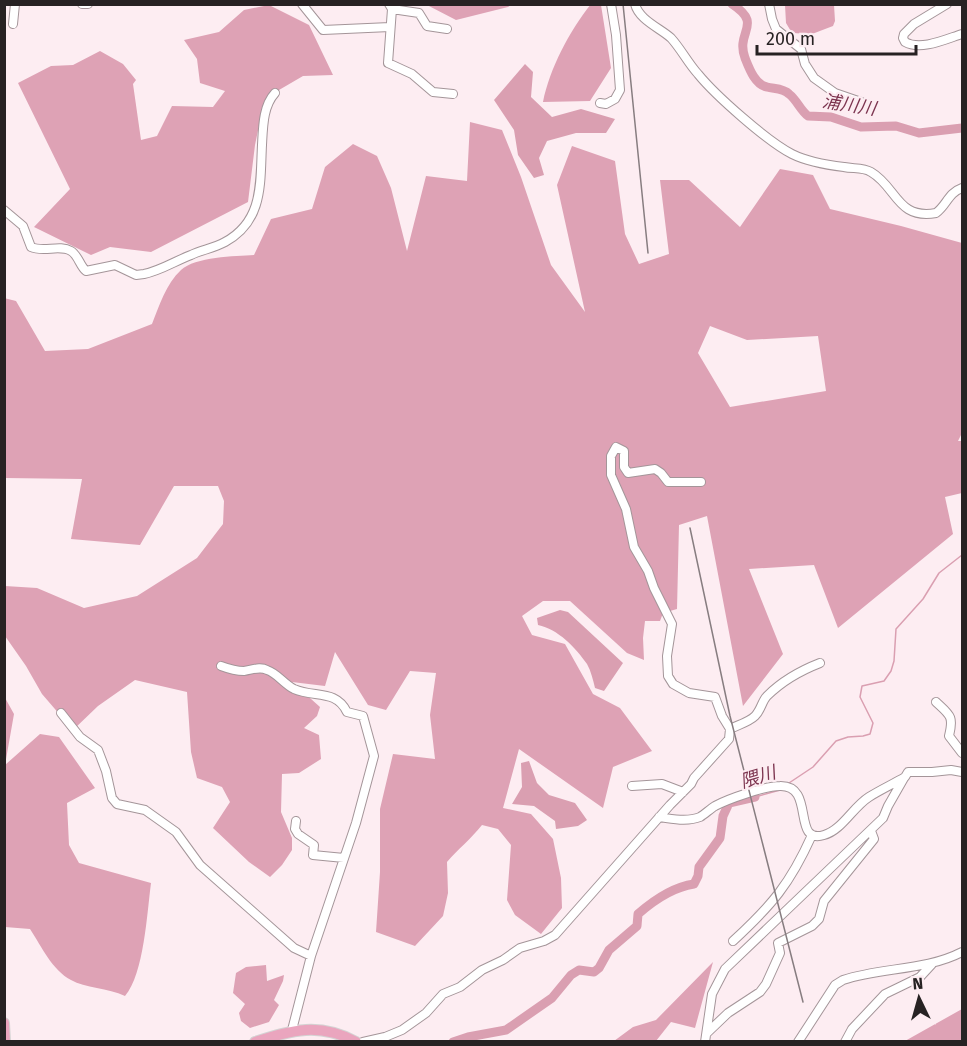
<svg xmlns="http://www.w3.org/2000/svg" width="967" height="1046" font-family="'Fira Sans','Noto Sans JP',sans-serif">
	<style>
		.forest { fill: #dea2b5; fill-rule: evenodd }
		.water { fill: #da9fb1 }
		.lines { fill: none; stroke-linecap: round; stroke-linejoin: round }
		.stream { stroke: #da9fb1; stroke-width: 1.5 }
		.river { stroke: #da9fb1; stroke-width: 9 }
		.minor-casing { stroke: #a49599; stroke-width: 10 }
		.major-casing { stroke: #d4d3d3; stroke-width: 12 }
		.minor { stroke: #fff; stroke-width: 8 }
		.major { stroke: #eaa5be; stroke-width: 10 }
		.rail { stroke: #877d80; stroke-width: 1.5 }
		.labels { text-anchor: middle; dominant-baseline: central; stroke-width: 4.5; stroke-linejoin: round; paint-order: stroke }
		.water-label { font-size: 18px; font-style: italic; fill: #7d3550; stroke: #fdedf2 }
	</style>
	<rect width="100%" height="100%" fill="#fdedf2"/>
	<path class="forest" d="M591,4l10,1 10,63 -21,33 -47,1c7,-34 26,-70 48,-98z
		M269,5l40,20 24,50 -30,1 -24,14 -11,9 -5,7 -8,39 -7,57 -97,50 -41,-5 -19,8 -57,-28 36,-38 -52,-106 33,-17 22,-1 27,-14 23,13 13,16 -3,4 8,56 16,-4 15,-30 41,1 12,-16 -25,-8 -3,-24 -13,-19 35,-8 25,-22z
		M427,5h84l-3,2 -52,13z
		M785,5h49l1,16 -2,5 -21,8 -20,-1 -6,-10z
		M470,122l32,8 19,47 30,88 34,47 -28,-127 15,-39 43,15 10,73 14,30 30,-10 -9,-74h29l51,47 40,-58 33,6 17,34 71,17 61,17v190l-4,8h4v52l-17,4 8,37 -115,94 -24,-63 -65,4 34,85 -40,52 -36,-190 -28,9 -2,84 -14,4 -3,8h-15l-2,17 1,22 -17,-7 -57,-52h-27l-21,15 10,19 33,9 28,50 27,14 32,43 -39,16 -10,41 -84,-59 -16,59 28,6 22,25 8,39 1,30 -21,26 -26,-19 -8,-15 4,-55 -13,-16 -16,-4c-11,14 -24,24 -35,37l1,31 -5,23 -28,30 -39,-14 4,-60v-63l13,-55 42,5 -5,-44 6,-42 -26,-2 -24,39 -18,-5 -33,-53 -10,34 -33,-4 28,25 -3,9 -13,12 15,7 2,24 -22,14 -17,1 -1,38 11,26v12l-10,15 -12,12 -21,-15 -36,-34 17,-26 -8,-15 -25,-9 -6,-26 -4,-60 -52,-12 -37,26 -25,24 -31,-36 -16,-28 -21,-30v-50l32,2 47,20 53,-12 60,-38 26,-34 1,-23 -6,-15h-44l-34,59 -69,-6 11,-60 -77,-1 -1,-180 12,3 29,50 43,-2 64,-25c7,-18 14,-40 29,-54 14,-13 54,-14 73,-15l17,-36 41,-10 13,-42 28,-23 24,12 14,32 16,63 19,-75 41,5zM710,326l37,14 71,-4 8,55 -96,16 -32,-54z
		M4,696l10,18 -9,51 35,-31 19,3 36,51 -28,15 2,42 10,18 72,20c-4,30 -7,91 -26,113 -17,-8 -40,-8 -54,-16 -19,-10 -29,-33 -41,-51l-25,-2z
		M713,962l-18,66 -24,-6 -15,19h-42l19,-14 23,-7z
		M266,965l1,16 17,-6 -1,6 -9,19 5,5 -10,17 -19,6 -9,-7 -2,-8 6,-9 -12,-11 3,-20 10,-6z
		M962,1009v32h-57z"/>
	<path class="water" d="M525,64l8,8 -2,25 21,20 29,-8 34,10 -9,14h-30l-29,8 -8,17 5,17 -10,3 -16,-23 -4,-25 -20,-30z
		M560,610l8,2 55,51 -19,28 -9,-3c-2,-8 -4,-17 -8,-24 -11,-16 -29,-35 -49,-39l-1,-7z
		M529,761l8,22 12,12 26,8 12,17 -9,6 -22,3 -1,-8 -21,-15 -22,-2 10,-17 -1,-24z"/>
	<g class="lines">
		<path class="stream" d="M789,783l24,-16 23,-26 12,-4 15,-1 7,-2 3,-11 -13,-26 2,-11 22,-5 7,-10 3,-10 2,-32 27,-30 16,-26 23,-18
			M755,797l25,-7"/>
		<path class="river" d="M732,4c32,21 3,27 13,54 4,10 10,27 22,29 7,2 16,1 22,7 8,6 11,16 19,22l23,1 30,10 35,-1 23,7 43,-5
			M453,1042l15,-5 38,-7 46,-32 19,-23 8,-5 15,2 5,-4 10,-18 28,-24 1,-12c16,-14 35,-27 56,-30l4,-8 1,-9 21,-29 3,-22 6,-13 26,-6"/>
		<g class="minor-casing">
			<path id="minor" d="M82,4h6
				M302,4l21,26 67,-3
				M389,4l3,5 -4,54 24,11 21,18 20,2
				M635,4c4,16 25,24 36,34 10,11 17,25 27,36 18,22 69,67 94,80 16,8 35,11 52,13 9,2 19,0 27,5 26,15 26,48 65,41 11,-8 12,-20 26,-25
				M769,4l3,15 4,10 25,20 4,15 9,14 21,15 32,11
				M947,4l-33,20 -10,10 -1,4 2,4c16,9 41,-3 57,-8
				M392,9l27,4 8,13 20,3
				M13,24l2,-20
				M600,103l6,1 9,-5 5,-9 -4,-55 -5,-31
				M4,210l19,16 8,21c13,6 28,-3 40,4 7,4 9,15 15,20l29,-6 21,10 8,-1c16,-3 31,-13 47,-19 11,-5 23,-7 34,-13 39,-21 35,-60 37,-97 1,-18 1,-39 13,-52
				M221,666c8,3 15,5 23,5 8,-1 16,-5 23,-1 10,3 17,14 27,19 20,9 42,0 53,23l16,4 11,40 -18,67 -45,133 -19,74
				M936,702c14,13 18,14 13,34l13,17
				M61,713l19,24 18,13 8,21 6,27 5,6 28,6 31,22 24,33 94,83 17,8
				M730,729c8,-4 19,-7 25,-13 6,-6 7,-15 12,-20 14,-14 35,-26 53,-33
				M632,786l30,-2 21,8
				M659,817c12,2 29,5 41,0 5,-3 10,-8 15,-11 13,-7 50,-20 65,-20 36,-1 11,59 44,49 18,-5 29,-28 45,-38 11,-7 24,-13 36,-20l3,-5h24l19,-2 11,2
				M296,821l-1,8 3,5 16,11 -1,10 31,3
				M733,941c39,-36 57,-57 79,-106
				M707,1033l21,-20 32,-21 6,-8 14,-31 -2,-10 34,-17 7,-7 5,-18 50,-62 -3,-8
				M363,1042l22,-5 17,-7 24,-17 17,-19 17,-7 22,-17 21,-10 17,-12 24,-7 11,-6 115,-130 21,-21 3,-6 35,-39 1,-10 -8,-13 -7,-19 -26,-4 -16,-9 -5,-8 -1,-20 5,-32 -18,-36 -6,-17 -14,-24 -8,-38 -15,-34v-19l5,-9 8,4v16l4,6 27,-4 6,4 7,9h33
				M705,1042l7,-48 13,-25 158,-151 5,-12 16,-28
				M798,1042l37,-57 8,-5c39,-13 82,-9 119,-28
				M845,1042l7,-13 33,-35 35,-17 12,-13"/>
		</g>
		<g class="major-casing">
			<path id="major" d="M4,1023l1,19
				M255,1042c38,-12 64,-20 101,0"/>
		</g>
		<use href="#minor" class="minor"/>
		<use href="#major" class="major"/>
		<path class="rail" d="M623,4l25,249
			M690,528l40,188 73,286"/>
	</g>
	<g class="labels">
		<g class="water-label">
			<text transform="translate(849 105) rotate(9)">浦川川</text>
			<text transform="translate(758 777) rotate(-17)">隈川</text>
		</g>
	</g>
	<rect width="967" height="1046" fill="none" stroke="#272223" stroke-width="12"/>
	<g transform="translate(919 998) rotate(355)" stroke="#fdedf2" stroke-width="4.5" paint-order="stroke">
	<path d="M0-4.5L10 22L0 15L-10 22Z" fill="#272223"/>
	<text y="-9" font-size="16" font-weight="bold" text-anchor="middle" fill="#272223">N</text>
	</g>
	<path d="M757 45v9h159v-9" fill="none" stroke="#272223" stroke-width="3"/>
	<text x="766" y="45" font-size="18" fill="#272223" stroke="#fdedf2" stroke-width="4.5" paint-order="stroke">200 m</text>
</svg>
